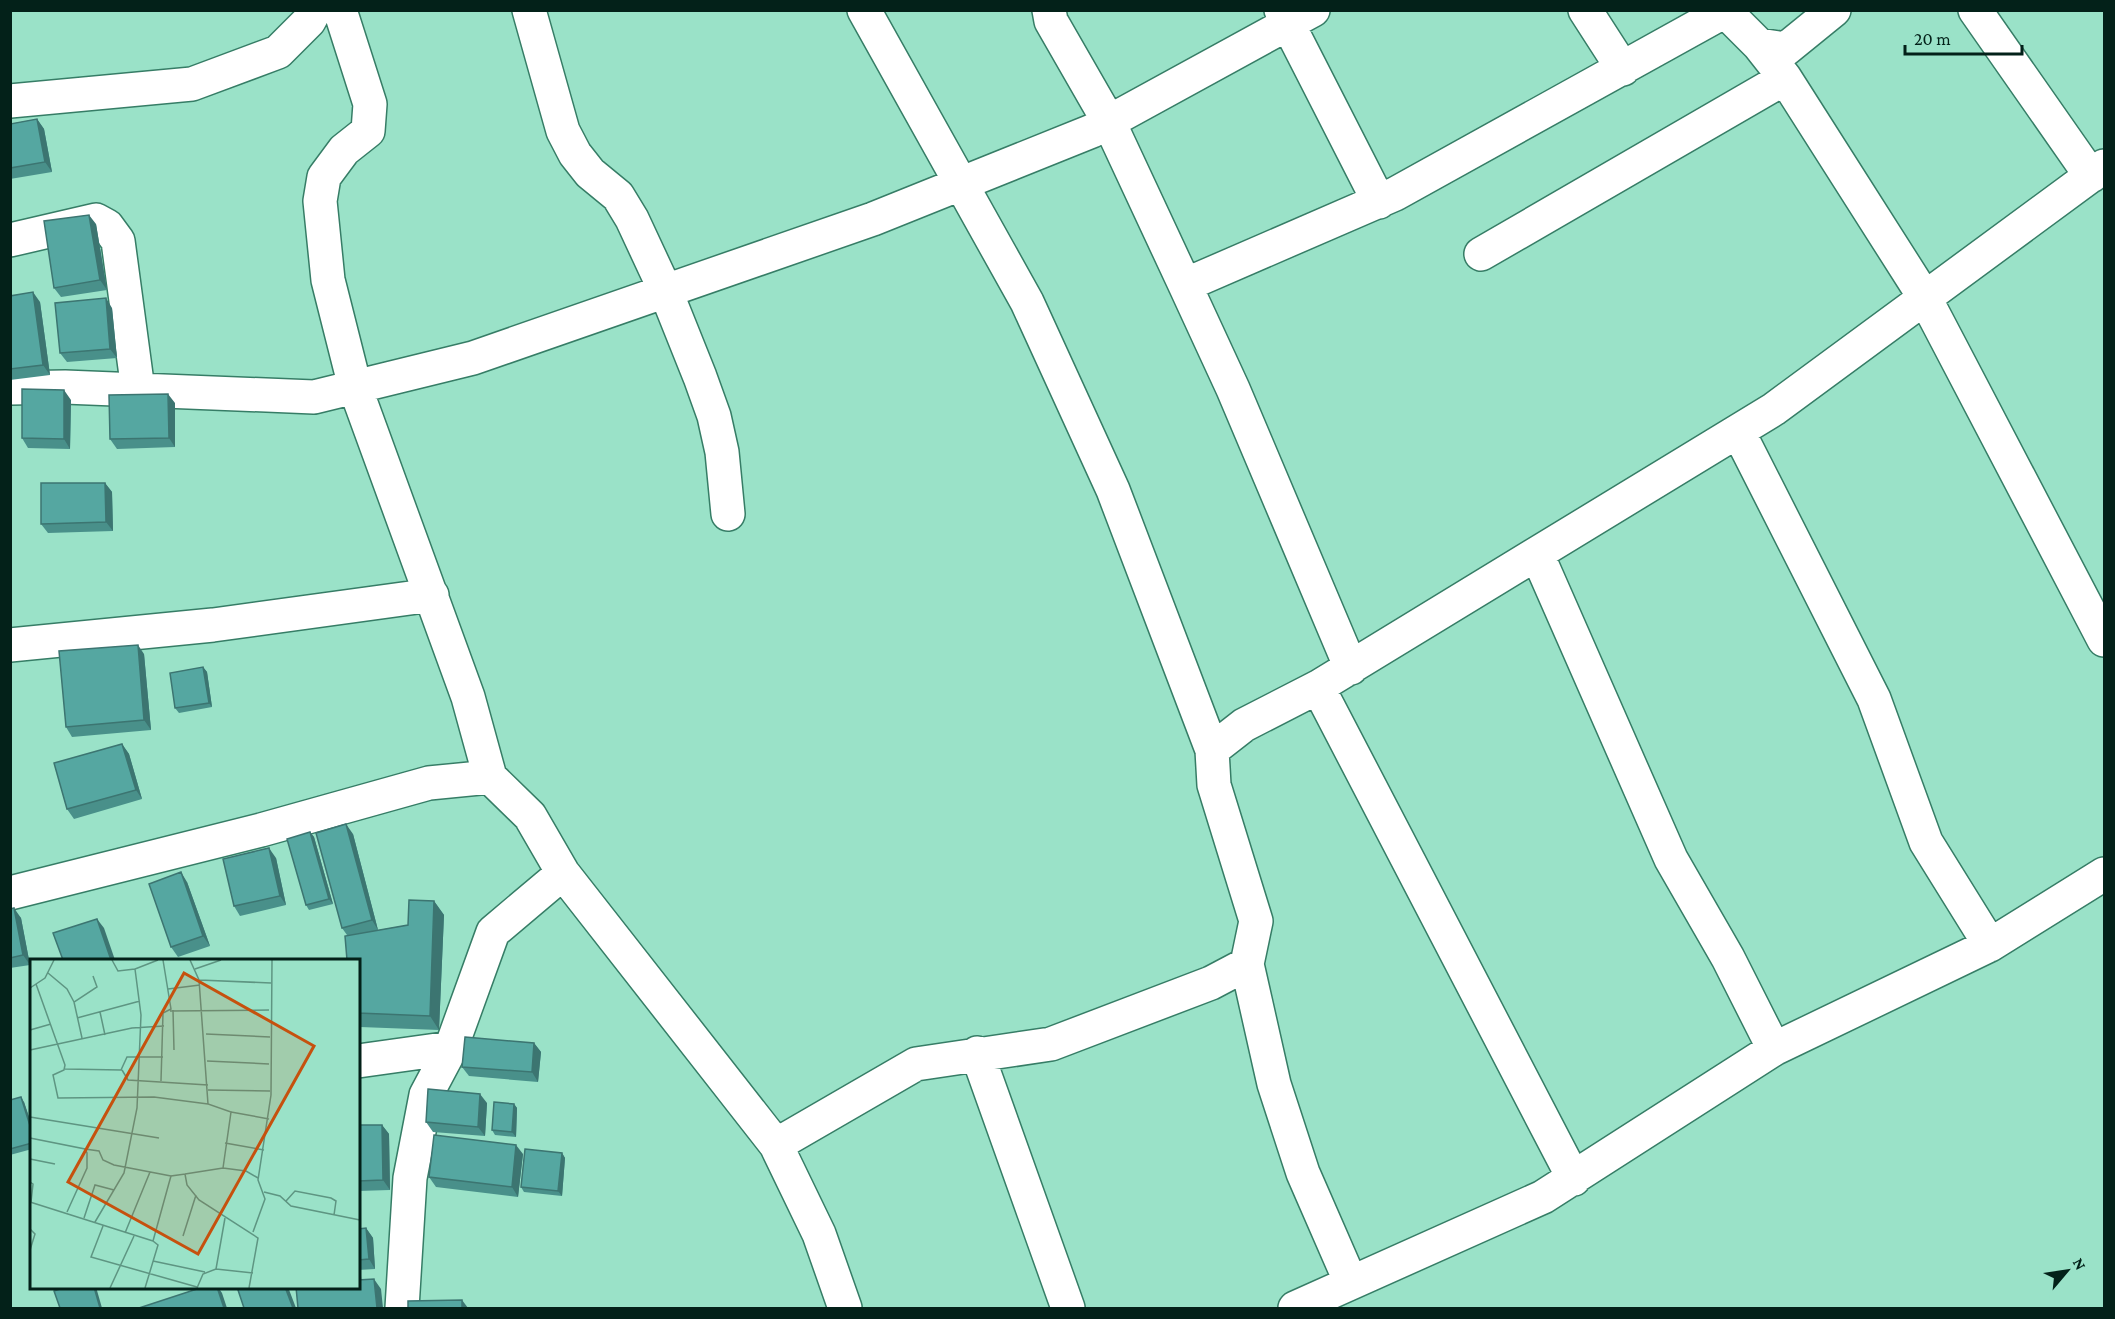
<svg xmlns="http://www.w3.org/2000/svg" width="2115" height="1319" font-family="'Crimson Pro',serif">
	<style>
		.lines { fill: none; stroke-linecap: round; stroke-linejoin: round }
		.minor-casing { stroke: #367d66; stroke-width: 36 }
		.minor { stroke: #fff; stroke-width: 33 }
		.wall { fill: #49908a }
		.shaded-wall { fill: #3c7571 }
		.building { fill: #55a7a1; stroke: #3c7571; stroke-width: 1.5 }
		.inset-road { fill: none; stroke: #5e9582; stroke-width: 1.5 }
		.view { fill: #c6510e; fill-opacity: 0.15; stroke: #c6510e; stroke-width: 3 }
		.inset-edge { fill: none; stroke: #032119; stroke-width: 3 }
	</style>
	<rect width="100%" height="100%" fill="#9ae2c8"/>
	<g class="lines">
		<g class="minor-casing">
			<path id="minor" d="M340,10l30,94 -2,27 -24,19 -20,27 -4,24 8,79 27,107 113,310 22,80
				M529,10l34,121 12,23 15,19 28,23 14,23 34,73 34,85 14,39 8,36 6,62
				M864,10l163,292 86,188 99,260
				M1049,10l2,11 58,101 76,163 48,104 118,279
				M1281,10l98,192
				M1585,10l38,59
				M1975,10l116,166
				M1759,45l26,33 140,220 179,342
				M10,101l182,-17 86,-32 31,-31 6,-11
				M10,240l86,-20 11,6 11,15 20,149
				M1481,254l304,-176
				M1185,285l210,-91 330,-183 34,34 27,4 48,-39
				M10,388l55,-1 249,10 159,-39 400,-139 219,-88 221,-121
				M1738,431l136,268 52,143 64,103
				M1537,554l134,305 57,99 46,91
				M10,645l203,-20 219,-30
				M1318,687l256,492
				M563,873l213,272 43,89 26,74
				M10,893l251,-63 168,-47 61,-6 40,39 33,57 -70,59 -42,116 -25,47 -16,83 -8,130
				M1247,964l27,120 29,89 48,110
				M977,1053l91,255
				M358,1061l93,-13
				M776,1145l140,-81 135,-20 160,-61 36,-19 9,-43 -42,-136 -2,-35 32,-25 74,-38 456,-278 330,-243
				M1295,1308l248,-111 231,-148 216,-104 114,-71"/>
		</g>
		<use href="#minor" class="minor"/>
	</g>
	<path class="wall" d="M37,119l7,10 8,43 -42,7v-55z
		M96,224l11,66 -46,7 -7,-9z
		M10,296l30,6 10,73 -40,5z
		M112,308l5,50 -50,4 -7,-9z
		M71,400l-1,49 -42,-1 -6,-10z
		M175,403v44l-58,2 -7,-10z
		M105,483l7,9 1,39 -65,2 -7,-9z
		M144,654l7,76 -79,7 -6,-10z
		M203,667l4,5 5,35 -33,6 -4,-5z
		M122,744l7,10 13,45 -68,20 -7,-10z
		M310,832l4,5 19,67 -24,6 -3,-5z
		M353,834l25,96 30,-5 26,-24 10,14 -5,115 -79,-3 -2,-3v-11l-11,-78 -5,-7z
		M276,858l10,47 -46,11 -6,-10z
		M187,882l23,64 -32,11 -7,-10z
		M10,909l11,9 9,47 -20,3z
		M534,1043l7,9 -3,30 -69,-6 -7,-9z
		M10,1100l14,2 8,24v23l-22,6z
		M487,1103l-2,33 -52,-4 -7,-10z
		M514,1104l3,4 -1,29 -21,-2 -3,-5z
		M358,1125h24l7,9 1,56 -32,1z
		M562,1153l3,5 -3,38 -38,-4 -3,-5z
		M523,1154l-5,43 -82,-10 -7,-10z
		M366,1228l7,10 2,31 -17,1v-41z"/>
	<path class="shaded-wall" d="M37,119l7,10 8,43 -7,-10z
		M89,215l7,9 11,66 -7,-10z
		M33,292l7,10 10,73 -7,-10z
		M106,298l6,10 5,50 -7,-9z
		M64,390l7,10 -1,49 -6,-10z
		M168,394l7,9v44l-6,-9z
		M105,483l7,9 1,39 -7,-9z
		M138,645l6,9 7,76 -7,-10z
		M203,667l4,5 5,35 -3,-4z
		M122,744l7,10 13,45 -6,-9z
		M346,824l7,10 25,96 -6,-10z
		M310,832l4,5 19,67 -4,-5z
		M269,848l7,10 10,47 -6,-9z
		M181,872l6,10 23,64 -7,-10z
		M434,901l10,14 -5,115 -9,-14z
		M14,908l7,10 9,47 -7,-10z
		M97,919l7,9 11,32h-4z
		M534,1043l7,9 -3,30 -6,-10z
		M480,1094l7,9 -2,33 -7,-9z
		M21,1097l3,5 8,24v6z
		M514,1104l3,4 -1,29 -4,-5z
		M382,1125l7,9 1,56 -7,-10z
		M516,1145l7,9 -5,43 -6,-10z
		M562,1153l3,5 -3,38 -4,-5z
		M366,1228l7,10 2,31 -6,-10z
		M358,1273l3,3 1,14 -4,-6z
		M374,1279l7,10 2,19h-6z
		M94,1287h2l6,21h-2z
		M217,1287h1l4,6 5,15h-3z
		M285,1287h3l8,21h-3z
		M462,1300l6,8h-6z"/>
	<path class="building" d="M37,119l8,43 -35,6v-44z
		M89,215l11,65 -46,8 -10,-67z
		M33,292l10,73 -33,4v-73z
		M106,298l4,51 -50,4 -5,-50z
		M22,389l42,1v49l-42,-1z
		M168,394l1,44 -59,1 -1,-44z
		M41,483h64l1,39 -65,2z
		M138,645l6,75 -78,7 -7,-76z
		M203,667l6,36 -34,5 -5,-35z
		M122,744l14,46 -69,19 -13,-46z
		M346,824l26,96 -30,8 -26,-95z
		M310,832l19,67 -23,6 -19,-66z
		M269,848l11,48 -46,10 -11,-47z
		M181,872l22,64 -32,11 -22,-63z
		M409,900l25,1 -4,115 -72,-3v-53h-11l-2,-24 63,-11z
		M14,908l9,47 -13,3v-49z
		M97,919l14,41h-48l-10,-27z
		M465,1037l69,6 -2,29 -70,-5z
		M428,1089l52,5 -2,33 -52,-5z
		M21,1097l11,35v11l-22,6v-49z
		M494,1102l20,2 -2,28 -20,-2z
		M358,1125h24l1,55 -25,1z
		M434,1135l82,10 -4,42 -83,-10z
		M525,1149l37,4 -4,38 -37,-4z
		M366,1228l3,31 -11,1v-31z
		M374,1279l3,29h-79l-2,-21h62v-7z
		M66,1287h28l6,21h-40l-6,-17z
		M203,1287h14l7,21h-85z
		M237,1287h48l8,21h-49z
		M462,1300v8h-54v-7z"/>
	<g transform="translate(30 959)">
		<rect width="330" height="330" fill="#9ae2c8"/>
		<path class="inset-road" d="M82,1l6,11 17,-2M160,1l9,20 9,124 23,8 -8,56M165,10l26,-9M18,14l19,16 7,13M169,21l72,3M6,25l29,81 -1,5 -11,5 5,23 96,-1 54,7M0,29l15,-10 9,-18M138,30l32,-4M143,51l1,40M140,52l99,-1M70,53l5,23M47,59l63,-17M0,71l21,-6M176,75l64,3M52,79l-8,-36 23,-15 -4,-11M0,91l102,-22 32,-2M177,102l62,3M35,110l56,1 6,-13h36M92,111l6,10 80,5M131,122l2,-68 8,-4 -8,-49M178,131l62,1M201,153l38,7M0,158l129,21M0,179l55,11 2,4v15l-20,44M195,184l39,7M55,190l14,2 4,9 11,5 57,11M0,200l25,5M155,215l38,-6 23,3 12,7M0,223l3,2 -2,18M234,233l16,4 11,10 69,14M256,242l9,-10 36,7 5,3 -2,14M0,243l123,39M54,259l11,-33 19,5M65,263l29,-49 13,-65 4,-93 -6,-46 23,-9M73,267l-12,31 106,30M0,270l5,5 -5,16M223,273l12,-33 -7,-19 13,-85 1,-135M95,274l25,-61M153,277l13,-41M123,302l52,11M186,310l9,-51M80,329l24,-52M115,329l13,-43 -5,-4 16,-58 2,-7 14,-2 2,11 12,15 59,38 -9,50M167,329l6,-14 13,-5 37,4"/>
		<path class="view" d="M154,14l130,73 -116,208 -130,-72z"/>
		<rect width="330" height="330" class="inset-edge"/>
	</g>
	<rect width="2115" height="1319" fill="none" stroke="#032119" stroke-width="24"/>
	<g transform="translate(2067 1271) rotate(61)" stroke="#9ae2c8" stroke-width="4.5" paint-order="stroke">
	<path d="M0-4.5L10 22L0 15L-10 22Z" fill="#032119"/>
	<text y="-9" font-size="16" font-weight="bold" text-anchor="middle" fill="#032119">N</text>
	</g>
	<path d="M1905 45v9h117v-9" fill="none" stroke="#032119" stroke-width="3"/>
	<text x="1914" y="45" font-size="18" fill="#032119" stroke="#9ae2c8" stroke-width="4.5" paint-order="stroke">20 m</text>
</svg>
